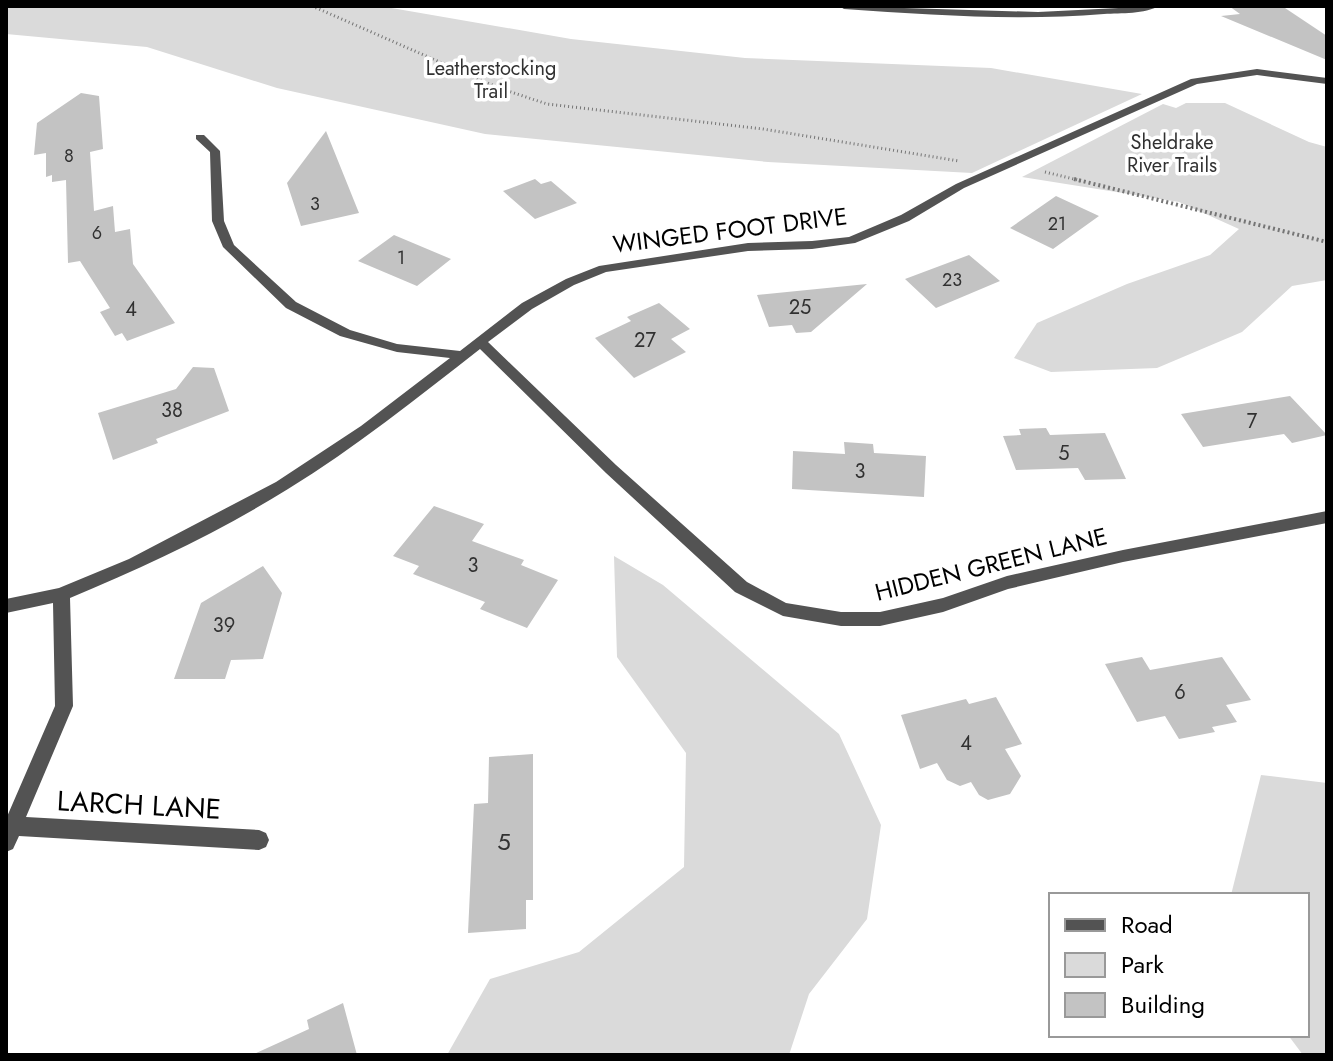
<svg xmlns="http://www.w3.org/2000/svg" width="1333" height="1061" font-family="Jost,sans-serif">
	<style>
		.green { fill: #dadada }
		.building { fill: #c3c3c3 }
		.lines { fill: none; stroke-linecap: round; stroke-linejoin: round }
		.path-far1 { stroke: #757575; stroke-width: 3; stroke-dasharray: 1 3; stroke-linecap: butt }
		.path { stroke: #757575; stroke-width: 4; stroke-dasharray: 2 3; stroke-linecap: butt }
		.minor { fill: #535353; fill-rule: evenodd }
		.labels { text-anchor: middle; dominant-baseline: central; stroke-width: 7; stroke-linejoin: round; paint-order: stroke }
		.far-number-label { font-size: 18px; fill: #313131 }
		.far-park-label { font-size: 20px; fill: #313131; stroke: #fff }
		.number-label { font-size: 20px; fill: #313131 }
		.street-label { font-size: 24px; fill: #000; stroke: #fff }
		.near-number-label { font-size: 24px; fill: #313131 }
		.near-street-label { font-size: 28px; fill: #000; stroke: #fff }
	</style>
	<rect width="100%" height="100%" fill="#fff"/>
	<path class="green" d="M6,6h374l191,33 174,19 246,10 151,26 -170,79 -204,-11 -283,-28 -208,-46 -130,-41 -141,-13z
		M1186,103h39l84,39 18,5v133l-35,6 -50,46 -85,36 -106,4 -37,-14 23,-35 90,-39 83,-29 29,-26 -60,-27 -157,-25 141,-73 13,4z
		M614,556l49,29 176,149 42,91 -14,94 -58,75 -20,61h-342l43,-76 89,-27 105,-85 2,-114 -69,-96z
		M1261,775l66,8v272h-24l-15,-20h19v-140h-76z"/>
	<path class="building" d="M1229,6h53l45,30v24l-106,-44 19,-2z
		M81,93l18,3 4,53 -13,3 4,59 19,-5 2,26 15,-3 3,35 42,59 -48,18 -5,-8 -7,3 -15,-24 10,-4 -30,-47 -12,2 -2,-83 -14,2v-7l-6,2v-24l-12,2 3,-32z
		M326,131l33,82 -58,13 -14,-43z
		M535,179l6,5 10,-3 26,22 -42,16 -32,-28z
		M1056,196l43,20 -46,33 -43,-21z
		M394,235l57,24 -34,27 -59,-25z
		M969,255l31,26 -64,27 -31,-29z
		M867,284l-56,48 -15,1 -4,-8 -23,2 -12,-32z
		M659,303l31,26 -19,10 15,13 -52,26 -39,-40 36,-17 -4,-4z
		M193,367l21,1 15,43 -73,28 2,4 -45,17 -15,-47 78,-24z
		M1290,396l37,39 -35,8 -8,-9 -81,13 -22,-33z
		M1046,428l4,7 55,-2 21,46 -41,1 -7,-12 -62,2 -13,-34 18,-1 -2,-6z
		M844,442l29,2 1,9 52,3 -2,41 -132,-8 1,-38 52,3z
		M434,506l50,18 -12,17 52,19 -3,5 37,15 -31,48 -47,-19 5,-7 -72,-28 6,-8 -26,-10z
		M263,566l19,27 -19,66 -32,1 -6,19h-51l27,-76z
		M1142,657l8,13 72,-13 29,43 -25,5 11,17 -25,5 3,5 -36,7 -14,-23 -28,6 -32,-58z
		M996,697l26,47 -17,5 16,27 -11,18 -22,6 -9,-5 -8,-13 -11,4 -13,-6 -10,-17 -17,6 -19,-54 65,-16 3,5z
		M533,754v146h-7v29l-58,4 6,-129 14,-1 1,-46z
		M343,1003l14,52h-105l57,-26 -2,-9z"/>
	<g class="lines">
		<path class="path-far1" d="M312,6l187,82 48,16 216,25 196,32
			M1045,172l37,9"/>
		<path class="path" d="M1074,179l253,63"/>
		<path class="minor" d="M839,6l199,6 121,-6c-14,8 -38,7 -55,8 -87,7 -173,1 -260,-5z
			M1257,69l70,9v6l-70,-9 -60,9 -233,104 -55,33 -54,22 -43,6 -64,2 -142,21 -32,13 -42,24 -44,33 128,123 131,117 39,21 55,9h39l63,-14 64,-22 116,-26 204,-39v12l-204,39 -115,27 -65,23 -63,14h-39l-58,-10 -48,-24 -129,-119 -126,-124c-63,49 -125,99 -192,140 -69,43 -144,78 -218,109l3,108 -47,111 233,13 7,3 3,7 -3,7 -7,3 -240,-14 -6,13 -7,3v-33l49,-113 -2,-103 -47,10v-14l53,-11 70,-29 147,-77 85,-56 89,-68 -53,-6 -57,-16 -54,-28 -63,-61 -11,-26 -2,-69 -14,-13v-4h8l16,16 4,70 10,24 62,57 54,28 47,14 63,7 62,-48 44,-24 33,-13 149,-23 64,-2 37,-4 52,-22 55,-31 235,-105z"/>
	</g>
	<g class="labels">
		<g class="far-number-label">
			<text x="69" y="156">8</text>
			<text x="315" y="204">3</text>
			<text x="1057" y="224">21</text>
			<text x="97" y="233">6</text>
			<text x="401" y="258">1</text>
			<text x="952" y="280">23</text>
		</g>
		<g class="far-park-label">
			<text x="491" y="68">Leatherstocking<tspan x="491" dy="23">Trail</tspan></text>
			<text x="1172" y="142">Sheldrake<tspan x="1172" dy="23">River Trails</tspan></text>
		</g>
		<g class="number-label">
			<text x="800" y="307">25</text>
			<text x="131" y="309">4</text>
			<text x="645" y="340">27</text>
			<text x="172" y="410">38</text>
			<text x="1252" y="421">7</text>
			<text x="1064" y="453">5</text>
			<text x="860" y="471">3</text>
			<text x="473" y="565">3</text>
			<text x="224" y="625">39</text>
			<text x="1180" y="692">6</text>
			<text x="966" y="743">4</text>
		</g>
		<g class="street-label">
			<text transform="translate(730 230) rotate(-7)">WINGED FOOT DRIVE</text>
			<text transform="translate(991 564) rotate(-14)">HIDDEN GREEN LANE</text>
		</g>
		<g class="near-number-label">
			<text x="504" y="841">5</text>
		</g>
		<g class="near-street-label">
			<text transform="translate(139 805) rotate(3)">LARCH LANE</text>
		</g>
	</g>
	<rect width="1333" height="1061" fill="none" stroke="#000000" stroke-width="16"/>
	<rect x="1049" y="893" width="260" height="144" fill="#ffffff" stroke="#999999" stroke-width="2"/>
	<rect x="1065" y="919" width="40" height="12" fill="#535353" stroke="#999999" stroke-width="2"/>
	<text x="1121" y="933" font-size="24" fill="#000000">Road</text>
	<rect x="1065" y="953" width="40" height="24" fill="#dadada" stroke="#999999" stroke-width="2"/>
	<text x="1121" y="973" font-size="24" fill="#000000">Park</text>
	<rect x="1065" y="993" width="40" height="24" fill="#c3c3c3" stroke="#999999" stroke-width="2"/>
	<text x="1121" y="1013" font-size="24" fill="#000000">Building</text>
</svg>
